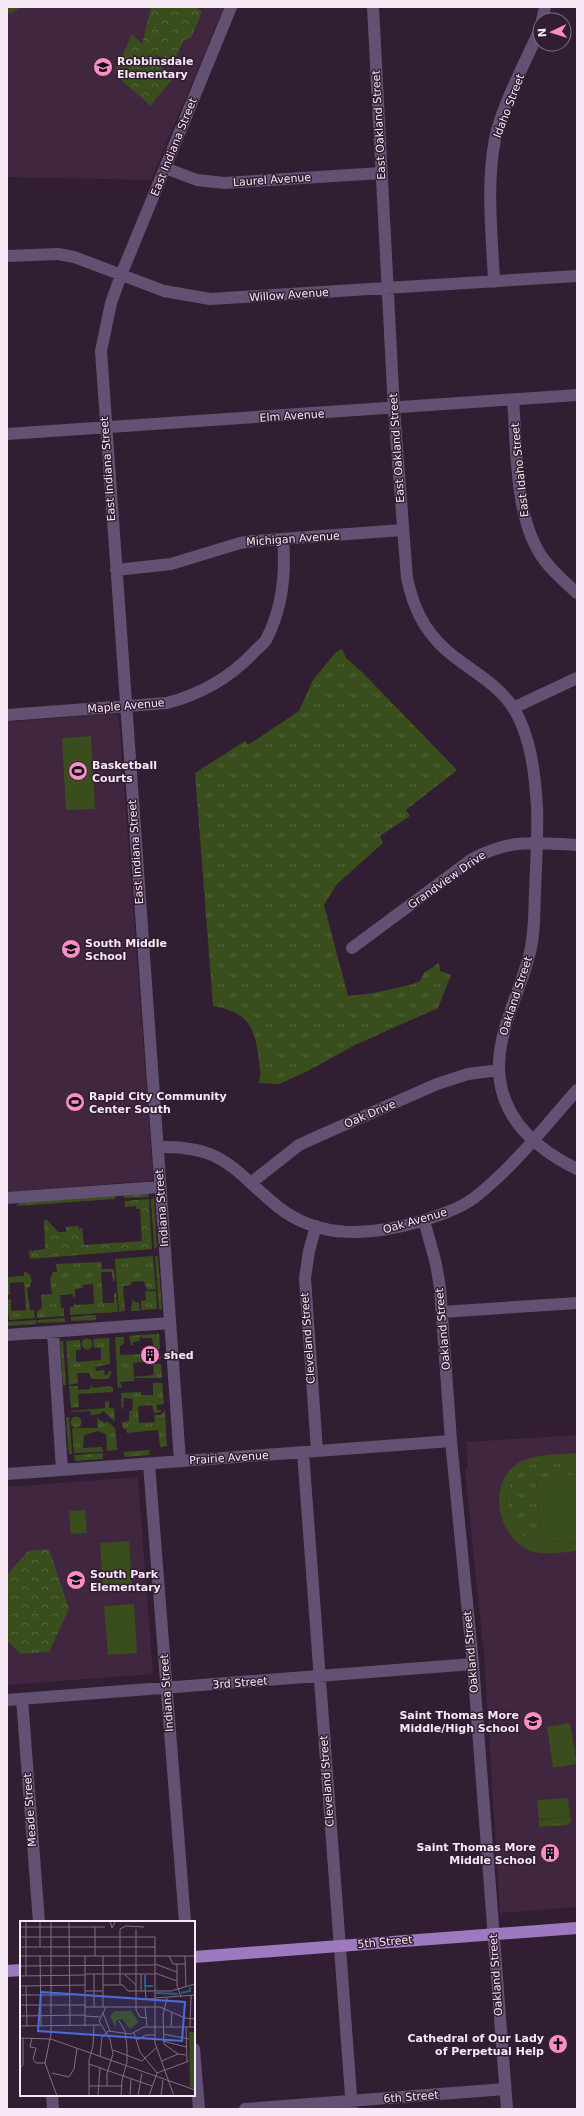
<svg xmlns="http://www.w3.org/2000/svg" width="584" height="2116" font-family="'DejaVu Sans',sans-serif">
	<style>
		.built { fill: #40263f }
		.grass { fill: url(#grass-tufts) }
		.park { fill: url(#park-crowns) }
		.pitch { fill: #3a4d1c }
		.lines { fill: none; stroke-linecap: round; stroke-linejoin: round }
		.minor { stroke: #625173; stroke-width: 12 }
		.major { stroke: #9d79bf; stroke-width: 12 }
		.labels { text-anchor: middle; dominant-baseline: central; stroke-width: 3; stroke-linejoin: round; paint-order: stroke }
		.poi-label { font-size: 11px; font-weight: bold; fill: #f6e8f5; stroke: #321e32; text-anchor: start }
		.street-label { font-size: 11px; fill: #f6e8f5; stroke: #321e32 }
		.inset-river { fill: none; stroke: #286180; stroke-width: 2 }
		.inset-road { fill: none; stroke: #806f80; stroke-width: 1 }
		.view { fill: #486dde; fill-opacity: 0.15; stroke: #486dde; stroke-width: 2 }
		.inset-edge { fill: none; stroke: #f6e8f5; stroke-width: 2 }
	</style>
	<defs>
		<pattern id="grass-tufts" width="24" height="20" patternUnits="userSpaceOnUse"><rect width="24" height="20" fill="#3a4d1c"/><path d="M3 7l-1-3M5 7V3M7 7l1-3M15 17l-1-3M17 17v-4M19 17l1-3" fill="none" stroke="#57673e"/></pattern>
		<pattern id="park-crowns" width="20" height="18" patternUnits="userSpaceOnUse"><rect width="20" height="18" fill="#3a4d1c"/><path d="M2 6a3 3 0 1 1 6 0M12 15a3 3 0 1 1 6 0" fill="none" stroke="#57673e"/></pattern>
	</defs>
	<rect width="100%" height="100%" fill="#321e32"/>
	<path class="built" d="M7,7h217l-73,173 -144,-3z
		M112,714l5,1 2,4 34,456 -2,5 -5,1 -139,11v-470z
		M577,1435v472l-77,6 -16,-258 -19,-183 3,-7 -2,-23z
		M138,1477l15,197 -146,11v-198z"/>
	<path class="grass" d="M342,649l4,9 17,15 94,97 -51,40 4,6 -30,20 3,7 -46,41 -13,21 24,91 26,-3 39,-9 7,-3 4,-8 15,-10 1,8 11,4 -13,33 -83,37 -49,27 -27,12 -20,-1c0,-4 2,-8 1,-12 -4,-38 -6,-58 -47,-65l-18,-233 50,-32 3,4 51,-34 14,-31 23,-28z
		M148,1193l1,4 -25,1v-3z
		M115,1196v3l-98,7 2,-4z
		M154,1198l3,49 -3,2 -3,-50z
		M153,1256l3,33 -9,1 -3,-9 -13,1v3l-8,1 2,25 -6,1 -4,-53z
		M155,1256l3,1 4,52h-3z
		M101,1262l1,7h12l1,12h-2l-1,-9h-11l2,31h11v-10h2l2,19 -48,3v-8h4v-4l2,2 18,-1 -1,-20 -10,1v3l-8,1v8h-2v-3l-13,1 1,13h3v8l-27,2v-7l5,-3 -1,-13 11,-1 -2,-15 3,-7h4l-1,-8z
		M24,1271l6,4 2,6 -2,2v4l-3,1 3,22h4l1,8 -26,2 -2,-20 4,-1v12l15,-1 -2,-28 -14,1v12h-3v-18l17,-1z
		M145,1291h11l1,18 -16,1v-9l5,-1z
		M133,1296v5l6,2 1,8h-9z
		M96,1315v5l-25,1v-4z
		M65,1318v4l-28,1v-3z
		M36,1320v4l-29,2v-4z
		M159,1334l1,15 -6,1 -2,-12h-11v-3z
		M140,1335v6l-7,1v3h-2l-2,-9z
		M115,1337h9v6l-4,3v9l27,-1 1,2 12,-1 1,4 -28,4 1,14 20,-2 -1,-11h8l1,14h-28v3l-14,1 2,6 -3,-1 -1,2z
		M109,1338l1,26 -15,3 1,4 8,-1 1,6 3,-2v-3l4,1 -4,7h-16l-3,-6h-12l1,10 -9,2 -3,-44 14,-1 1,10h-5v12l25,-2v-12h-7l-1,-9z
		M81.5 1344a5.5 5.5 0 1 1 11 0a5.5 5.5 0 1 1-11 0Z
		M60,1341h3l3,44h-3z
		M92,1383v5l17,-2 4,2v4l-35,2 1,13 -8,1 -2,-22h9v4l12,-1z
		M153,1383h9l2,21 -7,1v5h4v2l-7,1 -2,-8 -14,1 1,17 16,-1 -1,-7h7l4,-5 2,36 -7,1 -2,-17 -31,3 -1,-4h-3l-1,-7 7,-1v-10h3l1,-12 -9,-1 -2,14 -1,-19 20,-1v3h12z
		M109,1401v7h5l1,13 -5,-3v-1l-7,-6 -3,3 -9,1 -1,-4 -19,1v-1l34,-3v-6z
		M70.5 1422a5.5 5.5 0 1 1 11 0a5.5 5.5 0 1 1-11 0Z
		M66,1417h3l3,37h-3z
		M97,1418l8,5 2,-2 8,7 2,22 -10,1 -1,-17 -8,-3 -14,4 -1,13 19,-1 1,5 -29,1 -2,-25h26z
		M150,1450l-1,5 -24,2 -2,-5z
		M103,1453v6l-28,2 -1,-6z
		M577,1460v15l-41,3 5,64 36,-2v3c-14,1 -33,5 -46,-2 -29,-14 -34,-63 0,-76 14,-5 32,-4 46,-5z
		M570,1817l2,4 -5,4 -28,2v-7z"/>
	<path class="park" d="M7,7h15l-13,7z
		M151,7h45l6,5 -11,26 -7,2 -10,21 -22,-7 11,7 -2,6 15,8 -26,31c-10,-12 -29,-23 -35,-34l17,-38 10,10z
		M149,1199l3,50 -122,10 -1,-8 16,-2 -1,-29h3l11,12h8v-5l12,-1 1,3 3,-1 2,17 58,-4 -2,-32h-4v-3l-11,1v-6z
		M49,1549l20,60 -20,43 -28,2 -14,-13v-66l21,-24z"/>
	<path class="pitch" d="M91,736l4,73 -29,1 -4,-72z
		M577,1453v7c-14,1 -32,0 -46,5 -34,13 -29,62 0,76 13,7 32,3 46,2v8c-13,1 -30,4 -43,1 -34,-10 -48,-62 -20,-86 16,-13 44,-11 63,-13z
		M577,1475v65l-36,2 -5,-64z
		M85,1510l2,23 -16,1 -2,-23z
		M129,1541l3,48 -29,2 -3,-48z
		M134,1604l3,49 -29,2 -4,-49z
		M570,1723l7,41 -24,4 -6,-41z
		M568,1798l2,19 -31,2 -2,-19z"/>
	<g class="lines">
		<path class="minor" d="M373,7l21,402 13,169c6,28 16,51 38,71 22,20 52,33 69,60 17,28 21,66 23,98 1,28 -1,57 -2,85 -1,21 0,43 -6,64 -7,28 -21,55 -27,84 -14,63 22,103 75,129
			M542,20l3,-13
			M165,168l32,12 27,3 158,-10
			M7,256l51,-2 16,3 90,34 46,8 367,-23
			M494,282c-2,-48 -8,-96 1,-143 7,-34 31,-78 45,-110
			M513,400c4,49 1,121 32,161 9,12 21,22 32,32
			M7,434l570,-39
			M116,570l55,-6 69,-21 13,-2 149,-11
			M513,708l64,-30
			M7,715l160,-12c34,-9 64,-26 88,-52 4,-4 10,-8 12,-13 16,-32 19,-64 16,-98
			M352,948l120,-89c41,-21 62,-16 105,-14
			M158,1147c65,-2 74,22 119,59 43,35 96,29 145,15 18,-6 37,-12 52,-23 39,-30 70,-71 103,-108
			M252,1182l47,-37 22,-10 116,-51 31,-10 31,-4
			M7,1198l153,-11
			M424,1220l12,44 4,24 11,153 22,223 34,445
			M316,1226l-7,25 -4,27 12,173
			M442,1312l135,-9
			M53,1332l9,138
			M7,1335l163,-12
			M303,1452l49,657
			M180,1461l-79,-1110 10,-48 10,-28 110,-268
			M149,1464l36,458
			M7,1474l444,-33
			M22,1699l17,223
			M7,1700l466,-36
			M194,2049l5,60
			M52,2095l1,14
			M245,2109l260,-20"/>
		<path class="major" d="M194,1957l383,-29
			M7,1971l14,-1"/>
	</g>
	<defs>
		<g id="school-disc" transform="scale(1)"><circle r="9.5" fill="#fa8fc7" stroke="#321e32"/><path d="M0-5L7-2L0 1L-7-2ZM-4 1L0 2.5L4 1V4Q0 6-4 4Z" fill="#111"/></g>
		<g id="stadium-disc" transform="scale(1)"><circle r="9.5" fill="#fa8fc7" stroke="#321e32"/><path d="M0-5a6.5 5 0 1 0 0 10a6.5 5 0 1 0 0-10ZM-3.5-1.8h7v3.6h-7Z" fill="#111"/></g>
		<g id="building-disc" transform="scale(1)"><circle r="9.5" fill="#fa8fc7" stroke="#321e32"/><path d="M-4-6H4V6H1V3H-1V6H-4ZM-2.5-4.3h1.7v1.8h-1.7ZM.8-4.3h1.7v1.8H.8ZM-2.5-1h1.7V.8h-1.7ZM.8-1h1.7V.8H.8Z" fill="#111"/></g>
		<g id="church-disc" transform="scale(1)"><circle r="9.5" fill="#fa8fc7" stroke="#321e32"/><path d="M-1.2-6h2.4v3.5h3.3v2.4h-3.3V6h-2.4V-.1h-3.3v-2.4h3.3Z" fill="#111"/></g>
	</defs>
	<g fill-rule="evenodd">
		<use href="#school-disc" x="103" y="67"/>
		<use href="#stadium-disc" x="78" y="771"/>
		<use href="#school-disc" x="71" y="949"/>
		<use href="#stadium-disc" x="75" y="1102"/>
		<use href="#building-disc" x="150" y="1355"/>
		<use href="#school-disc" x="76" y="1580"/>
		<use href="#school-disc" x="533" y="1721"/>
		<use href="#building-disc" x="550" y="1853"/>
		<use href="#church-disc" x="558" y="2044"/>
	</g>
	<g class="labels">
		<g class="poi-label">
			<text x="117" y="61">Robbinsdale<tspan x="117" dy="13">Elementary</tspan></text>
			<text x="92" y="765">Basketball<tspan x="92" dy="13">Courts</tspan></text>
			<text x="85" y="943">South Middle<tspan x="85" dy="13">School</tspan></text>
			<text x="89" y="1096">Rapid City Community<tspan x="89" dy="13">Center South</tspan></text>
			<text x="164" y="1355">shed</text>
			<text x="90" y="1574">South Park<tspan x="90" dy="13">Elementary</tspan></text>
			<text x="519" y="1715" text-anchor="end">Saint Thomas More<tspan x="519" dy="13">Middle/High School</tspan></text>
			<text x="536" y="1847" text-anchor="end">Saint Thomas More<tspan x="536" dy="13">Middle School</tspan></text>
			<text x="544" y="2038" text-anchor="end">Cathedral of Our Lady<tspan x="544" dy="13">of Perpetual Help</tspan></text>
		</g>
		<g class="street-label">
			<text transform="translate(509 106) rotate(-69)">Idaho Street</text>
			<text transform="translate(379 125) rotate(-93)">East Oakland Street</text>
			<text transform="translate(174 147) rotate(-68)">East Indiana Street</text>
			<text transform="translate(272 180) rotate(-4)">Laurel Avenue</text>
			<text transform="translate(289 295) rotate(-4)">Willow Avenue</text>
			<text transform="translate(292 416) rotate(-4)">Elm Avenue</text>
			<text transform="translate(397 448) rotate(-94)">East Oakland Street</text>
			<text transform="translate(108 469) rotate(-94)">East Indiana Street</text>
			<text transform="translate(520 470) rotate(-96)">East Idaho Street</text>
			<text transform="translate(293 539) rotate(-4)">Michigan Avenue</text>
			<text transform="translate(126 706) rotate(-5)">Maple Avenue</text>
			<text transform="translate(136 852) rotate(-94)">East Indiana Street</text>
			<text transform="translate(447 880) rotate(-35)">Grandview Drive</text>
			<text transform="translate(516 996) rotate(-72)">Oakland Street</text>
			<text transform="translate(370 1114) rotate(-23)">Oak Drive</text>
			<text transform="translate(162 1208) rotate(-94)">Indiana Street</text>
			<text transform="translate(415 1221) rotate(-16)">Oak Avenue</text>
			<text transform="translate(443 1329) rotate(-95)">Oakland Street</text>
			<text transform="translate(308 1338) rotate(-94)">Cleveland Street</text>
			<text transform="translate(229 1458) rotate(-4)">Prairie Avenue</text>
			<text transform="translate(471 1652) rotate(-95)">Oakland Street</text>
			<text transform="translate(240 1683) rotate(-4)">3rd Street</text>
			<text transform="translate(167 1693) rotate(-94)">Indiana Street</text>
			<text transform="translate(327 1781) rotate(-94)">Cleveland Street</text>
			<text transform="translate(30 1810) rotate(-94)">Meade Street</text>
			<text transform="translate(385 1942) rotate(-5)">5th Street</text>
			<text transform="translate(496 1975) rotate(-94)">Oakland Street</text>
			<text transform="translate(411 2097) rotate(-4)">6th Street</text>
		</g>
	</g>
	<g transform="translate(20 1921)">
		<rect width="175" height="175" fill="#321e32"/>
		<path d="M95,90h16l8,11 -9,7 -8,-10 -6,2v7l-6,-12z" fill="#3a4d1c"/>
		<path d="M169,111h6v57l-5,-2z" fill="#3a4d1c"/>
		<path class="inset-river" d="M125,54v11h8M136,72l22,1M161,72l9,-2v-4"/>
		<path class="inset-road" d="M6,0v55M31,0v113l-6,29 12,33M49,0l1,105M90,0l2,7 3,-6M0,6h85M116,8v81l4,7 7,1M0,16h135v106l19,53M0,26h135M20,26v-26M0,35h175M20,35l1,70M65,35v70M75,35v-29M83,35v51M149,35l4,8h12M165,35l1,31M135,43l22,8M157,43v21l4,12M0,45l135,-1M135,52l22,8M65,53h70M74,53v33M121,53v17M105,54l11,10M0,55l65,-1M83,64h20l5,6h43l24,-7M100,64v-56l6,-3 18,1M0,65l65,-1M6,65l1,40M125,66l1,12h9M65,70h18M0,74h49M135,77l40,-3M147,77l-4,17 1,29 14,10 8,1M0,84h65M65,86h75l25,11 10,1M86,86l-7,14 11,18 3,15 -6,19v13M125,86l2,19M83,92l7,18M0,95l65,-1M65,95l15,1M99,100l6,10 2,16v15l-5,18 -1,16M0,105l80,-1M151,106l1,-15M166,106l1,35M170,106l1,-32M114,112l6,19 17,21 -8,23M143,113l26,5M0,117l31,1M12,117l-2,9 6,1 -3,11 3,4h9M31,118l144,51M117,119l9,-5h9M143,120l23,6M93,129l29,11 15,-14M80,136l2,-20 6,-6 23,3 13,-7h51M142,140l16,-7M69,143l63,22M0,147l3,-3v-27M32,152l17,4 5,-8 3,-21M137,152l32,-12M69,165h32M69,175v-36l4,-14 1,-21M78,175l2,-29M110,175l1,-17M118,175l4,-23M141,175l2,-16"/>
		<path class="view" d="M21,71l144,10 -3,39 -144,-10z"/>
		<rect width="175" height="175" class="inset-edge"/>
	</g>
	<rect width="584" height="2116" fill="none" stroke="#f6e8f5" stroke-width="16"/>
	<g transform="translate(552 32) rotate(266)"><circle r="19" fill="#321e32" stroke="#806f80"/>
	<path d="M0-3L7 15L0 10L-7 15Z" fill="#fa8fc7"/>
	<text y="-6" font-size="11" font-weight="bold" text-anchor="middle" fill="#f6e8f5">N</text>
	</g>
</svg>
